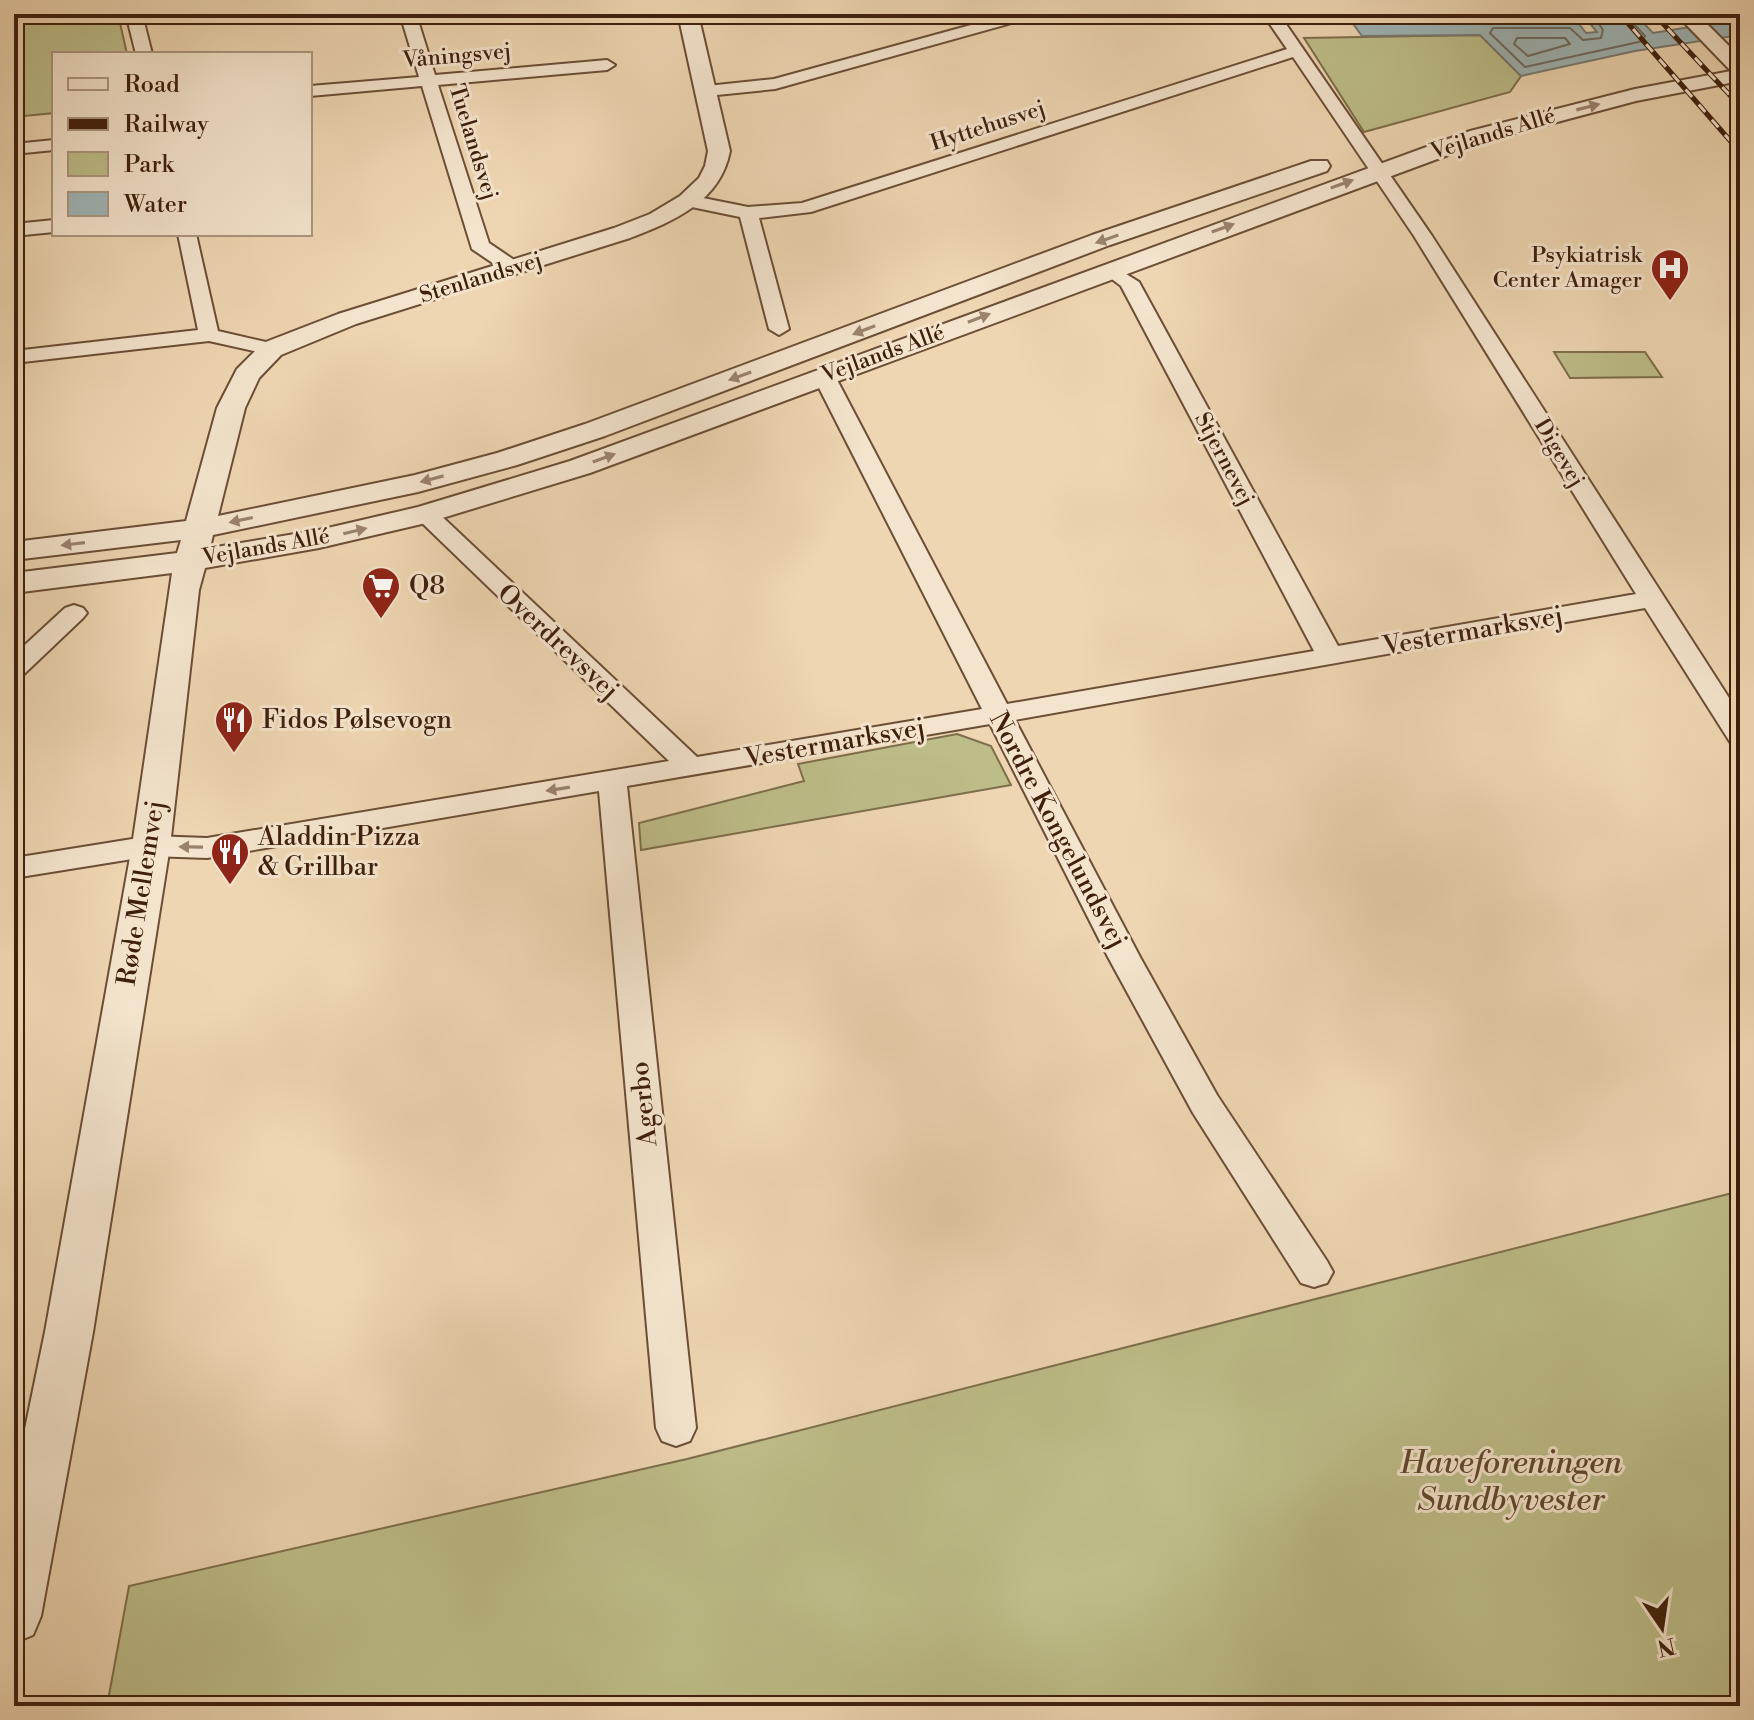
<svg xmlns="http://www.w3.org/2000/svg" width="1754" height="1720" font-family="'Libre Bodoni',serif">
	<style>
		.green { fill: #bdbd89; stroke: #7e6e4b; stroke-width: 2 }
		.water { fill: #9eb6b7; stroke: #787a73; stroke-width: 2 }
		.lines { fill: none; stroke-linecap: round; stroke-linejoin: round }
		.shore { stroke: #6e6b62; stroke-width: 2 }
		.minor-casing { stroke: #6b4e36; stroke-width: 4 }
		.tertiary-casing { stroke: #6b4e36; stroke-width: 4 }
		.minor { fill: #f4e4cd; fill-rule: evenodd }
		.tertiary { fill: #f4e4cd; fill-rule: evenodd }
		.rail-casing { stroke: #3f200d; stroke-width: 5 }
		.rail { stroke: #f4e4cd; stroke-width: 3; stroke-dasharray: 10; stroke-linecap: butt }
		.oneway { fill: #9a826d }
		.labels { text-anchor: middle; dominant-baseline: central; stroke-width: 6; stroke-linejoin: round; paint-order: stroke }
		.far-street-label { font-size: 22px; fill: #3f200d; stroke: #f4e4cd }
		.far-poi-label { font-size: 22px; fill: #3f200d; stroke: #f4e4cd; text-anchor: end }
		.poi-label { font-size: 26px; fill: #3f200d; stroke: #f4e4cd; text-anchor: start }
		.street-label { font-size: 26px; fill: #3f200d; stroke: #f4e4cd }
		.near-park-label { font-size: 32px; font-style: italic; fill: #5e472c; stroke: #f4e4cd }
	</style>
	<rect width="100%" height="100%" fill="#eed6b2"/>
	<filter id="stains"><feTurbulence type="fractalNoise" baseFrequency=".0025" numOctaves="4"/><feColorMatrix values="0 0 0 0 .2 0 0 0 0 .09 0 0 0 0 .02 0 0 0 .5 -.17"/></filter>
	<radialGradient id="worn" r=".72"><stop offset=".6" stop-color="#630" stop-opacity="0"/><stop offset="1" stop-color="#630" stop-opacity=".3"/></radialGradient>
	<path class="green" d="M14,14h104l9,40h-73v59l-40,4z
		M1480,35l41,41 -11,16 -146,40 -60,-94z
		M1554,352h91l17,25 -92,1z
		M957,734l34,12 20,39 -370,65 -2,-27 165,-42 -6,-17z
		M1740,1191v515h-1633l22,-120 558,-127z"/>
	<path class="water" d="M1346,14h25l5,6h200l10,13 11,-1 -15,-18h53l18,19 87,-14v16l-105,16 -114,25 -41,-41 -118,1z"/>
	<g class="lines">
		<path class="shore" d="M1592,14l11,16 -2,8 -18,2 -13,-12h-77l-3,5 35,34 118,-26 2,-5 -13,-14 -2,-8
			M1517,38h48l5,6 -42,12 -14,-12z"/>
		<g class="minor-casing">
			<path id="minor" d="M126,14h16l10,40h-16z
				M400,14h16l19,61 172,-15 8,5 -8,5 -169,15 51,158 31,21 3,4 -3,4h-14l-34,-23 -50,-163 -112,10v-10l109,-9z
				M1011,14h25l-3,3 -258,72 -68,7 -8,-5 8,-5 67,-7z
				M1263,14h16l153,222 308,479v30l-10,-3 -85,-134 -630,112 125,237 77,138 110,166 6,11 -6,11 -13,4 -13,-4 -108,-170 -85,-156 -118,-233 -363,62 69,642 -6,13 -14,5 -14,-5 -6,-13 -57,-637 -392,67 -56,-2 -137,22v-20l137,-22 56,2 462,-77 -251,-242 -4,-5 4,-5h16l263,248 285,-48 -169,-333 11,-6 11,6 172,328 307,-53 -193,-365 -21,-16 10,-6 29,18 199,364 298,-52 -222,-358 -121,-179 -482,155 -52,6 30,111 -10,6 -10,-6 -29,-112 -58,-12 -3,-4 9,-6 60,12 54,-4 485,-154z
				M54,140v10l-40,4v-10z
				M54,220v12l-40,4v-12z
				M178,234h18l22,97 61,14 3,4 -3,4 -7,2 -63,-14 -195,22v-12l184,-21z
				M74,605l9,3 4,5 -4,5 -60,57 -9,2v-22l51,-47z"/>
		</g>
		<g class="tertiary-casing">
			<path id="tertiary" d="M678,14h20l32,137c-10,51 -56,70 -100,87l-274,86 -75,31 -22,23 -14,30 -27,108 197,-41 82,-22 88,-29 507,-189 219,-74h16l3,5 -3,5 -217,74 -505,191 -88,29 -99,27 -205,43 -3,13 109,-18 99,-23 152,-46 900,-330 165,-42 96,-18 -55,-57h21l43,43v24l-104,20 -150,40 -896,332 -164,50 -107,25 -114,20 -6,22 -29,256 -77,486 -52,284 -8,19 -19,8v-161l31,-150 87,-486 40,-273 -158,20v-20l163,-20 4,-13 -167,20v-18l172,-21 31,-113 20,-39 26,-26 75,-29 276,-86 36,-14 30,-18 19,-18 6,-12 3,-15z"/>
		</g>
		<use href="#minor" class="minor"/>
		<use href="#tertiary" class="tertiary"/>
		<g class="rail-casing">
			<path id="rail" d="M1620,14l120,138
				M1654,14l86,92"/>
		</g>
		<use href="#rail" class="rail"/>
	</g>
	<defs><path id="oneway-solid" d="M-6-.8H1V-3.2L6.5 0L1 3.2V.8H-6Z" transform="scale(2)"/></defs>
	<g class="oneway">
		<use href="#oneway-solid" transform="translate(1588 107) rotate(-14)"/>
		<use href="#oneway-solid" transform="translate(1342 184) rotate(-20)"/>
		<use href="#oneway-solid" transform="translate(1223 228) rotate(-20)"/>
		<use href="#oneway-solid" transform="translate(1107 239) rotate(161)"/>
		<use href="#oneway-solid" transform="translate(979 318) rotate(-21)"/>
		<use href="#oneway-solid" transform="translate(864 330) rotate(159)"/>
		<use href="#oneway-solid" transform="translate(740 376) rotate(160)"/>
		<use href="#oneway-solid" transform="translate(604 458) rotate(-20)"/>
		<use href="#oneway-solid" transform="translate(432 479) rotate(165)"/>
		<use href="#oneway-solid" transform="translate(241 520) rotate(168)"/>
		<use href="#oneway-solid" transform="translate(355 531) rotate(-13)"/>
		<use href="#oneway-solid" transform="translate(73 544) rotate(173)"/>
		<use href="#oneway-solid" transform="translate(558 789) rotate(171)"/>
		<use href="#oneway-solid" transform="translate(191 847) rotate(-179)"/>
	</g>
	<defs>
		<g id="hospital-pin" transform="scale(2)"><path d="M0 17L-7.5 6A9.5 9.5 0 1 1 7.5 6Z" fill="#8f2418" stroke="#f4e4cd"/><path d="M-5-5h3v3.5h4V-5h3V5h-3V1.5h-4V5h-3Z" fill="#fff"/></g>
		<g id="supermarket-pin" transform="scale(2)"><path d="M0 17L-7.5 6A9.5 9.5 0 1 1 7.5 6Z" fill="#8f2418" stroke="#f4e4cd"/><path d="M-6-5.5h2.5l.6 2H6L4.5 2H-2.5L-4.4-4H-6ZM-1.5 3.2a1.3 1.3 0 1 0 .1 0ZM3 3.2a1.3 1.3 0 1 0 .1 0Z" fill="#fff"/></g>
		<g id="restaurant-pin" transform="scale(2)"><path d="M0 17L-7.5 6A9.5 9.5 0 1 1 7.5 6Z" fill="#8f2418" stroke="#f4e4cd"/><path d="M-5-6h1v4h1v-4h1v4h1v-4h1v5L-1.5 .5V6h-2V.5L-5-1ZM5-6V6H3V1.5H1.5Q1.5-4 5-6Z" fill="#fff"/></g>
	</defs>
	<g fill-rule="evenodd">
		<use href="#hospital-pin" x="1670" y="268"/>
		<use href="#supermarket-pin" x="381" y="586"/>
		<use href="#restaurant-pin" x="234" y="720"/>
		<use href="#restaurant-pin" x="230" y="852"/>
	</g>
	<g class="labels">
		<g class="far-street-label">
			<text transform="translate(457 56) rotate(-5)">Våningsvej</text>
			<text transform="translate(988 126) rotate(-18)">Hyttehusvej</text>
			<text transform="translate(1493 134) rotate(-17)">Vejlands Allé</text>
			<text transform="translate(473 142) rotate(73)">Tuelandsvej</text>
			<text transform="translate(481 278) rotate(-17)">Stenlandsvej</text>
			<text transform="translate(883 354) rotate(-20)">Vejlands Allé</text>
			<text transform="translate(1559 453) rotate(59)">Digevej</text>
			<text transform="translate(1224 459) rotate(62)">Stjernevej</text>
			<text transform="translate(266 547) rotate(-10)">Vejlands Allé</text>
		</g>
		<g class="far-poi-label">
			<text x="1642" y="255">Psykiatrisk<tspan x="1642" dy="25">Center Amager</tspan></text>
		</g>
		<g class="poi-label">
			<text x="409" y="586">Q8</text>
			<text x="262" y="720">Fidos Pølsevogn</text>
			<text x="258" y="837">Aladdin Pizza<tspan x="258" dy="30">&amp; Grillbar</tspan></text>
		</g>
		<g class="street-label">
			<text transform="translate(1473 631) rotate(-10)">Vestermarksvej</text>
			<text transform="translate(558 642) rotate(43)">Overdrevsvej</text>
			<text transform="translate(835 743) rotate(-10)">Vestermarksvej</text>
			<text transform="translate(1058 830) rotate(62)">Nordre Kongelundsvej</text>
			<text transform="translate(141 893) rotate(-81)">Røde Mellemvej</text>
			<text transform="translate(644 1104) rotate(-96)">Agerbo</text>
		</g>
		<g class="near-park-label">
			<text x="1511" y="1463">Haveforeningen<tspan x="1511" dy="37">Sundbyvester</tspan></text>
		</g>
	</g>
	<rect width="1754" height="1720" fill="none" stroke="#eed6b2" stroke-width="48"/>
	<rect x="16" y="16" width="1722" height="1688" fill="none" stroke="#3f200d" stroke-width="4"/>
	<rect x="24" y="24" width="1706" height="1672" fill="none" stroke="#3f200d" stroke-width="2"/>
	<rect x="52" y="52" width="260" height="184" fill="#f4e4cd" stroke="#ac9680" stroke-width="2"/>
	<rect x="68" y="78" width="40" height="12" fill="#f4e4cd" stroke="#ac9680" stroke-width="2"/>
	<text x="124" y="92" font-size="24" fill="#3f200d">Road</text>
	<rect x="68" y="118" width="40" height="12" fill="#3f200d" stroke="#ac9680" stroke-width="2"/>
	<text x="124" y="132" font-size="24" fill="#3f200d">Railway</text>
	<rect x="68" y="152" width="40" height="24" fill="#bdbd89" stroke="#ac9680" stroke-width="2"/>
	<text x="124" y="172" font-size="24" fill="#3f200d">Park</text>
	<rect x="68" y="192" width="40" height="24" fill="#9eb6b7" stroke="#ac9680" stroke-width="2"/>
	<text x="124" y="212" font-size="24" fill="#3f200d">Water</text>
	<g transform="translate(1662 1628) rotate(167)" stroke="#f4e4cd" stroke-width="6" paint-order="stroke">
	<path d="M0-6L14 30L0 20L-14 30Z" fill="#3f200d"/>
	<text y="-12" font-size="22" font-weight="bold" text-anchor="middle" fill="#3f200d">N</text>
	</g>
	<rect width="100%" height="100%" filter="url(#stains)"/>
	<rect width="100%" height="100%" fill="url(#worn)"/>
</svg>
